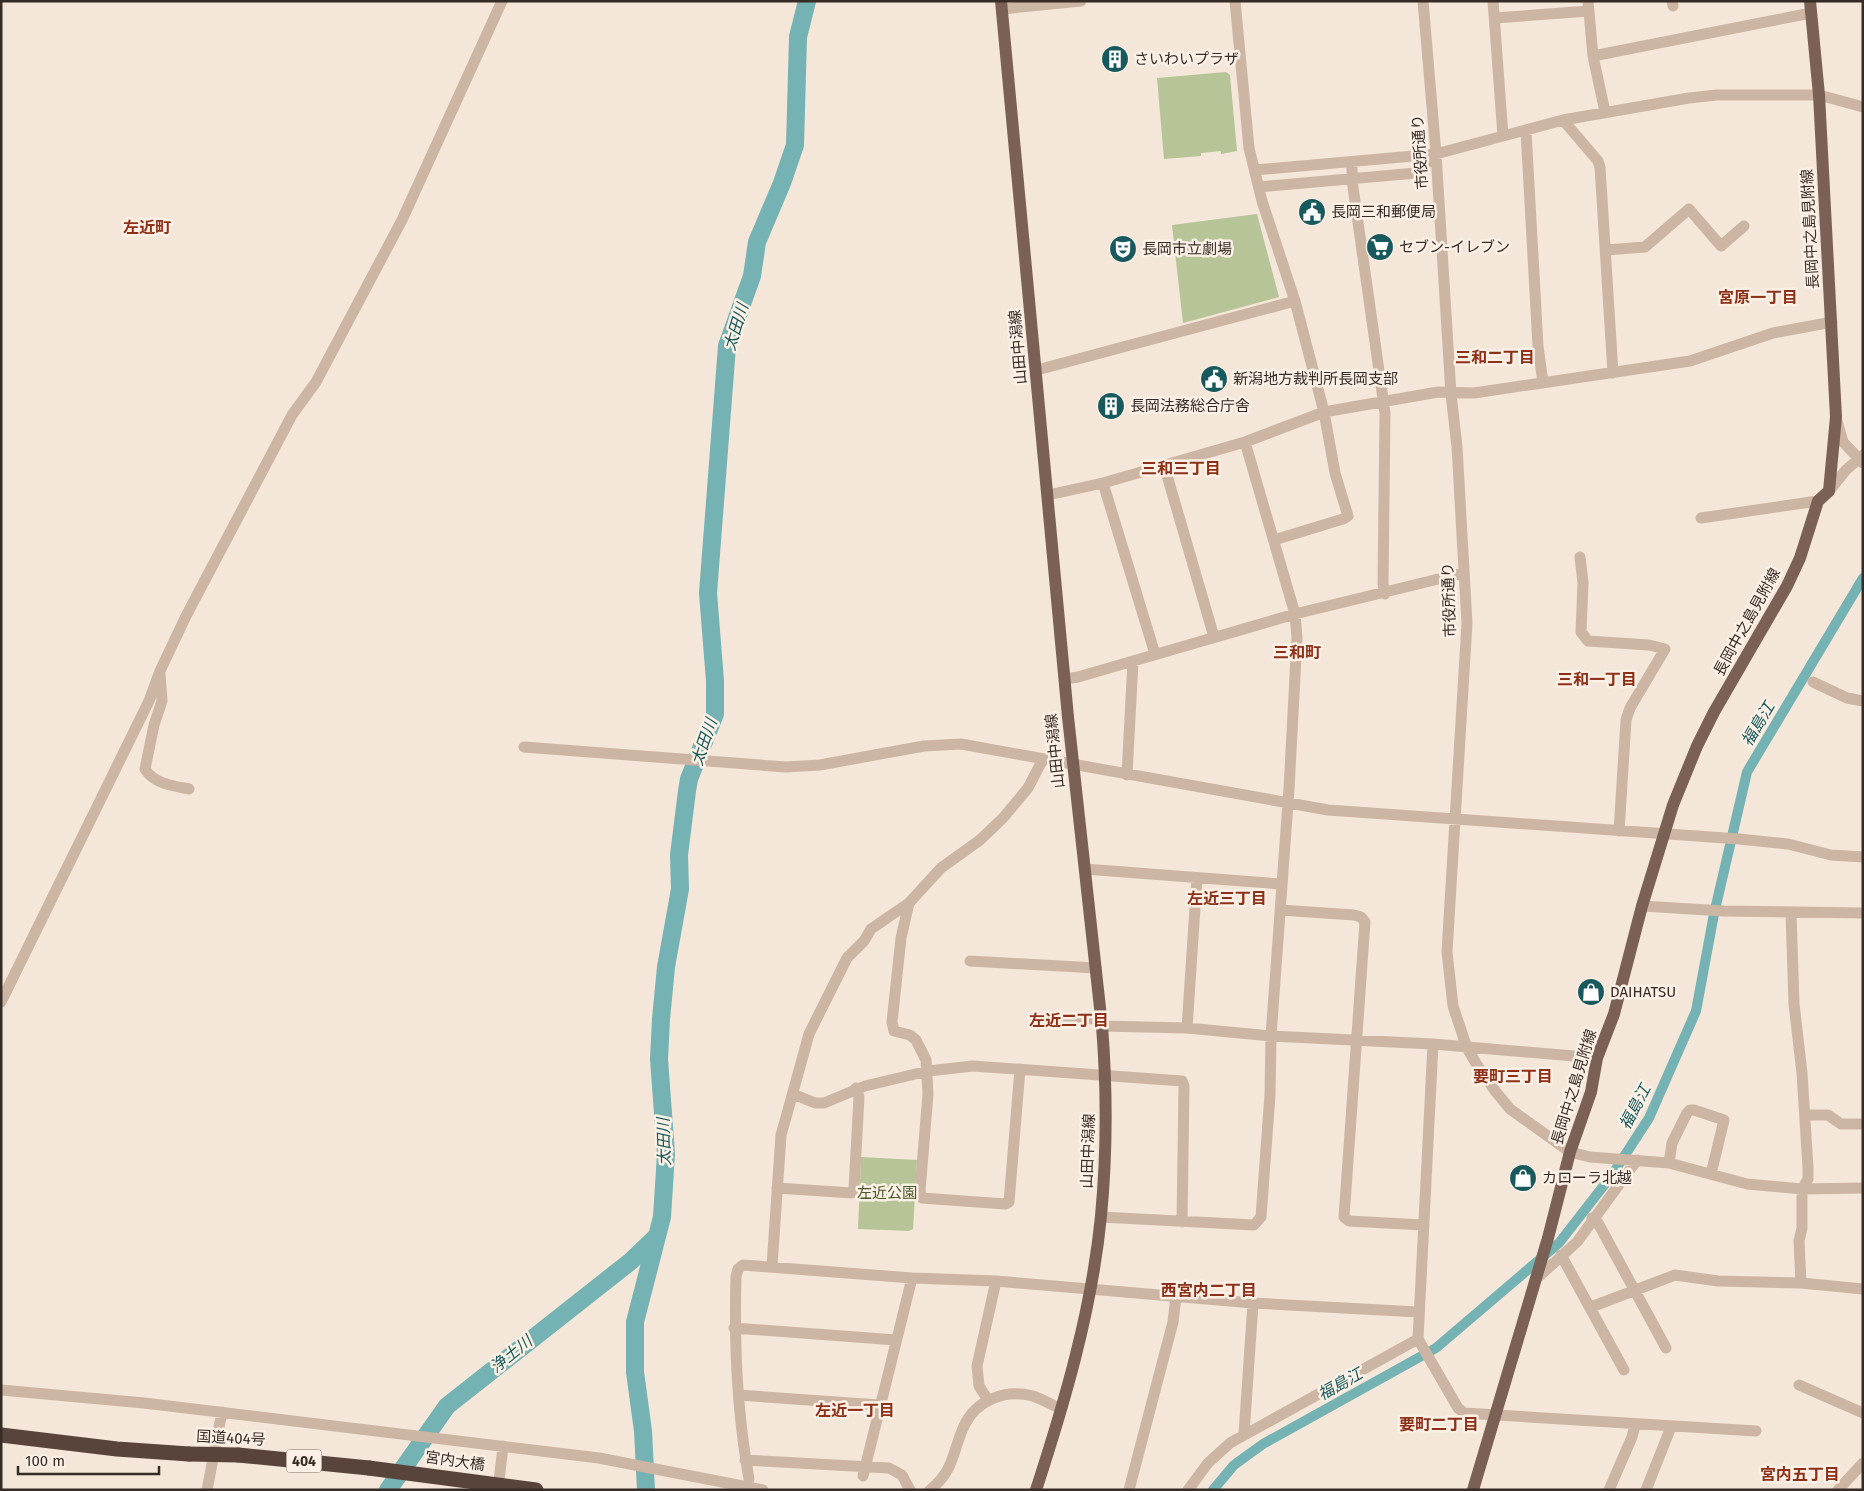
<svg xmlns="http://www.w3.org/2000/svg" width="1864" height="1491" font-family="'Fira Sans','Noto Sans JP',sans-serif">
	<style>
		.green { fill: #b6c497 }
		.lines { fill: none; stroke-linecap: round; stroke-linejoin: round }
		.canal { stroke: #74b2b3; stroke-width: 10 }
		.river { stroke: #74b2b3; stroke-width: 18 }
		.minor { stroke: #cdb5a3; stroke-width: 11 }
		.major { stroke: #7b6155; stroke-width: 12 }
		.highway { stroke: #59443c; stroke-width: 15 }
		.highway-bridge { stroke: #59443c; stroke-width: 15 }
		.labels { text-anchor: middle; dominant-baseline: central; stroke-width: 5; stroke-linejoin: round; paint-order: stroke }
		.shield { fill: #fbf0e5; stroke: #72665f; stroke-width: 1 }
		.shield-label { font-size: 14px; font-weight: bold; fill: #372b26 }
		.poi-label { font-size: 15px; fill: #372b26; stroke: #fbf0e5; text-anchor: start }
		.street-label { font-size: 15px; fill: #372b26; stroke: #fbf0e5 }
		.park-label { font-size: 15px; fill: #475827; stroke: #fbf0e5 }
		.neighbourhood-label { font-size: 16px; font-weight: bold; fill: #8e3017; stroke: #fbf0e5 }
		.water-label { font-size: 16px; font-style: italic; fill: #17595c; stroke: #fbf0e5 }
	</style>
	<rect width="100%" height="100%" fill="#f4e6d8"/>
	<path class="green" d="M1226,72l4,3 7,76 -16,3v-3l-20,2v3l-37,3 -7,-81z
		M1257,214l22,83 -96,26 -11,-98z
		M861,1157l56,3 -4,69 -4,2 -51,-2z"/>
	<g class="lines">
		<path class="canal" d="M1213,1490l21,-25 29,-21 173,-96 123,-105 53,-68 37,-57 47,-107 18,-97 33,-142 116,-194"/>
		<path class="river" d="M388,1490l59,-84 184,-145 24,-23
			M646,1490l-3,-59 -8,-59v-50l27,-105 4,-63 -7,-95 2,-40 5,-52 14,-78 -1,-34 8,-64 2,-12 26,-65v-33l-7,-88 19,-247 25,-70 5,-34 25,-59 13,-38 3,-108 9,-36"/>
		<path class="minor" d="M1235,1l14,147 13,53 33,100 29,111 11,61 13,43 -5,3 -69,21
			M1423,1l13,153 15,240 6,53 10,176 -20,329 6,54 14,42 10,17 19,27 14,17 60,43 20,5 79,6 78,21 55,5 61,-1
			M1493,1l10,135
			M1588,1l5,55 12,56
			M1672,1l1,5
			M1002,9l79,-8
			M1495,18l94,-7
			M1593,56l218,-43
			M1563,120l35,41 2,6 13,206
			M1526,131l12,215 5,37
			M1352,163v17l33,233 -2,171 2,10
			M1255,170l181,-16 127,-34 126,-22 28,-3h102l44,12
			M1259,187l157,-14 20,-19
			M1606,250l39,-3 44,-38 32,37 23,-20
			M1037,370l258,-69
			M1837,421l6,21 20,21
			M1164,465l50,172
			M1103,483l52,171
			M1829,491l17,-21 17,-15
			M1048,495l55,-12 142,-41 79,-30 114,-20 36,1 216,-32 83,-28 59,-11
			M1701,518l117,-17
			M1580,557l3,26 -2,49 7,9 61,4 16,4 -35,59 -4,12 -7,111
			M160,674l2,27 -8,24 -9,44c9,15 29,17 44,20
			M1065,679l13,-2 217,-63 168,-41
			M1813,682l34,16 16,3
			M524,747l262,20 34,-2 104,-19 37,-2 367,66 411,29 49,5 43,11 32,2
			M1127,775l6,-114
			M1085,869l196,15
			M909,903l-8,35 -9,84 2,9 16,4 6,5 10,20 2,34 -8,97 2,7 83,6 4,-2 11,-133
			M1642,906l82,5 139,2
			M1280,910l74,5 7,2 4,5 -21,295 5,4 74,4
			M1791,912l3,92 8,69 6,95v11l-6,10v39l-3,13 2,42
			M970,961l126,7
			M1,1002l148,-301 11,-30 26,-55 106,-201 24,-33 86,-162 100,-219
			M1047,1018l54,1
			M1102,1026l85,2 84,8 162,8 164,14
			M1187,1028l10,-150
			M1433,1044l-15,295 40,69 6,5 292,18
			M793,1094l22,9h9l41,-17 63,-15 45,-5 209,15 2,5 -2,136
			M1805,1115h23l13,9h22
			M1669,1163l3,-20 15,-30 3,-3h4l30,10 -13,54
			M777,1188l75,5 2,-4 5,-92 -3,-9
			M1101,1217l153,8 7,-8 9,-122 1,-59 18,-247 8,-151 -2,-24 -50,-172
			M1592,1218l6,5 68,125
			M1561,1255l63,115
			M772,1266l9,-131 4,-14 24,-87 38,-76 17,-17 7,-12 38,-26 32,-35 39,-28 23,-22 25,-30 15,-29
			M1535,1280l42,-38 60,-82
			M1591,1307l84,-32 43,6 83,2 62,6
			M734,1328l162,12
			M1799,1385l64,28
			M1,1390l143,13 455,55 164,32
			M739,1395l140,10
			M988,1400l-9,-14 -2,-20 19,-85
			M1244,1434l9,-131
			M745,1460l144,8 13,7 8,15
			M863,1476l49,-198
			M749,1479c-12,-67 -15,-135 -13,-202l2,-8 5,-4 169,13 84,3 257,22 165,9
			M207,1490l15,-78
			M498,1490l5,-44
			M930,1490c25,-20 22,-38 34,-64 12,-26 41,-37 69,-30 9,3 19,9 28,13
			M1129,1490l44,-168 3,-26
			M1188,1490l20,-27 22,-20 188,-104
			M1609,1490l23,-53 3,-12
			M1646,1490l25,-63
			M1838,1490l25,-27"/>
		<path class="major" d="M1001,1l67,716 34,309c5,63 5,127 -1,190 -9,93 -36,185 -65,274
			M1473,1490l75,-252 22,-86 21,-60 6,-34 17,-44 28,-108 31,-101 24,-59 17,-34 73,-126 13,-28 18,-57 11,-10 7,-74 -17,-322 -9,-94"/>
		<path class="highway" d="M1,1435l116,14 72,5
			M238,1455l131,13"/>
		<path class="highway-bridge" d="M189,1454l49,1
			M369,1468l167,22"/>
	</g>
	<defs>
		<g id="building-disc" transform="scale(1.4375)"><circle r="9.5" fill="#17595c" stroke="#fbf0e5"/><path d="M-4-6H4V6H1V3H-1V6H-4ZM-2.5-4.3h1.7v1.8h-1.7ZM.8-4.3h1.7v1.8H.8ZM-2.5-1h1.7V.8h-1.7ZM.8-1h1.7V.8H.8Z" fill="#fff"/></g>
		<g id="civic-disc" transform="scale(1.4375)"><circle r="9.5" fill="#17595c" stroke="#fbf0e5"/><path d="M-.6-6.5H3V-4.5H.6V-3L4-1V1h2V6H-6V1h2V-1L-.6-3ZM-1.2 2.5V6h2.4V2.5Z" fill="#fff"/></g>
		<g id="supermarket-disc" transform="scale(1.4375)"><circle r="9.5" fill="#17595c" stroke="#fbf0e5"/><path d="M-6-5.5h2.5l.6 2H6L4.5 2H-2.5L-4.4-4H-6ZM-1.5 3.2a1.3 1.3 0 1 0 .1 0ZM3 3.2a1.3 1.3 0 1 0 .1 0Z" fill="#fff"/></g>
		<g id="theatre-disc" transform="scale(1.4375)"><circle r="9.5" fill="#17595c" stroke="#fbf0e5"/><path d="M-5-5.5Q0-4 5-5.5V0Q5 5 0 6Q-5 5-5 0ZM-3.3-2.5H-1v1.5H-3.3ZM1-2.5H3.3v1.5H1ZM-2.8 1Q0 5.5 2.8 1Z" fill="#fff"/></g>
		<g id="shop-disc" transform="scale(1.4375)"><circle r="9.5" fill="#17595c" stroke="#fbf0e5"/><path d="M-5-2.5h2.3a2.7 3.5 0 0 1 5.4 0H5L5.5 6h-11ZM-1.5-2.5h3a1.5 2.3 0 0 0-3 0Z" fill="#fff"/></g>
	</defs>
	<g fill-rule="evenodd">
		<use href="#building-disc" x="1115" y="59"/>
		<use href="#civic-disc" x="1312" y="212"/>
		<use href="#supermarket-disc" x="1380" y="247"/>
		<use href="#theatre-disc" x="1123" y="249"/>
		<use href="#civic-disc" x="1214" y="379"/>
		<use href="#building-disc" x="1111" y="406"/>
		<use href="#shop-disc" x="1591" y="992"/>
		<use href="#shop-disc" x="1523" y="1178"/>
	</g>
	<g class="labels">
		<rect class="shield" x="286.5" y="1449.5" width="35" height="23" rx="4"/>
		<g class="shield-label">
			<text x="304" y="1461">404</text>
		</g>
		<g class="poi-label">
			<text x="1134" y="59">さいわいプラザ</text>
			<text x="1331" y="212">長岡三和郵便局</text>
			<text x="1399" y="247">セブン-イレブン</text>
			<text x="1142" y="249">長岡市立劇場</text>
			<text x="1233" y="379">新潟地方裁判所長岡支部</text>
			<text x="1130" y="406">長岡法務総合庁舎</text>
			<text x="1610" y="992">DAIHATSU</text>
			<text x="1542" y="1178">カローラ北越</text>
		</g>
		<g class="street-label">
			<text transform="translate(1420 152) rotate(-94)">市役所通り</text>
			<text transform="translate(1810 229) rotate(-93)">長岡中之島見附線</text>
			<text transform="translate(1018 347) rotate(-95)">山田中潟線</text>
			<text transform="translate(1449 600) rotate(-92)">市役所通り</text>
			<text transform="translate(1747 622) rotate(-61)">長岡中之島見附線</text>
			<text transform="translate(1055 751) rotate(-96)">山田中潟線</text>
			<text transform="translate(1574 1087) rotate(-73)">長岡中之島見附線</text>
			<text transform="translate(1088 1151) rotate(-88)">山田中潟線</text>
			<text transform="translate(231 1438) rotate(3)">国道404号</text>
			<text transform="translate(455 1461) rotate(8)">宮内大橋</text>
		</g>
		<g class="park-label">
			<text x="887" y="1193">左近公園</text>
		</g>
		<g class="neighbourhood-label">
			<text x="147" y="227">左近町</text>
			<text x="1758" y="297">宮原一丁目</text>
			<text x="1495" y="357">三和二丁目</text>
			<text x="1181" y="468">三和三丁目</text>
			<text x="1297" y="652">三和町</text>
			<text x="1597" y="679">三和一丁目</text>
			<text x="1227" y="898">左近三丁目</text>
			<text x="1069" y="1020">左近二丁目</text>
			<text x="1513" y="1076">要町三丁目</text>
			<text x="1209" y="1290">西宮内二丁目</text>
			<text x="855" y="1410">左近一丁目</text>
			<text x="1439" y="1424">要町二丁目</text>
			<text x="1800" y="1474">宮内五丁目</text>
		</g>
		<g class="water-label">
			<text transform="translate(736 327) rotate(-73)">太田川</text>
			<text transform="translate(1758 724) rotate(-59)">福島江</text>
			<text transform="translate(704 742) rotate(-71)">太田川</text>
			<text transform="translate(1635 1107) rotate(-62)">福島江</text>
			<text transform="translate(664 1142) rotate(-92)">太田川</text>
			<text transform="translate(511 1354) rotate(-39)">浄土川</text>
			<text transform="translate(1340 1384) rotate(-29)">福島江</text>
		</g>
	</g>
	<rect width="1864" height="1491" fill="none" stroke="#372b26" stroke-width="5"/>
	<path d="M18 1466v8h141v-8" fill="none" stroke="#372b26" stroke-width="2.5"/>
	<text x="25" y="1466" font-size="15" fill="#372b26" stroke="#fbf0e5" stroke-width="4" paint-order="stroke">100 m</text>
</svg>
